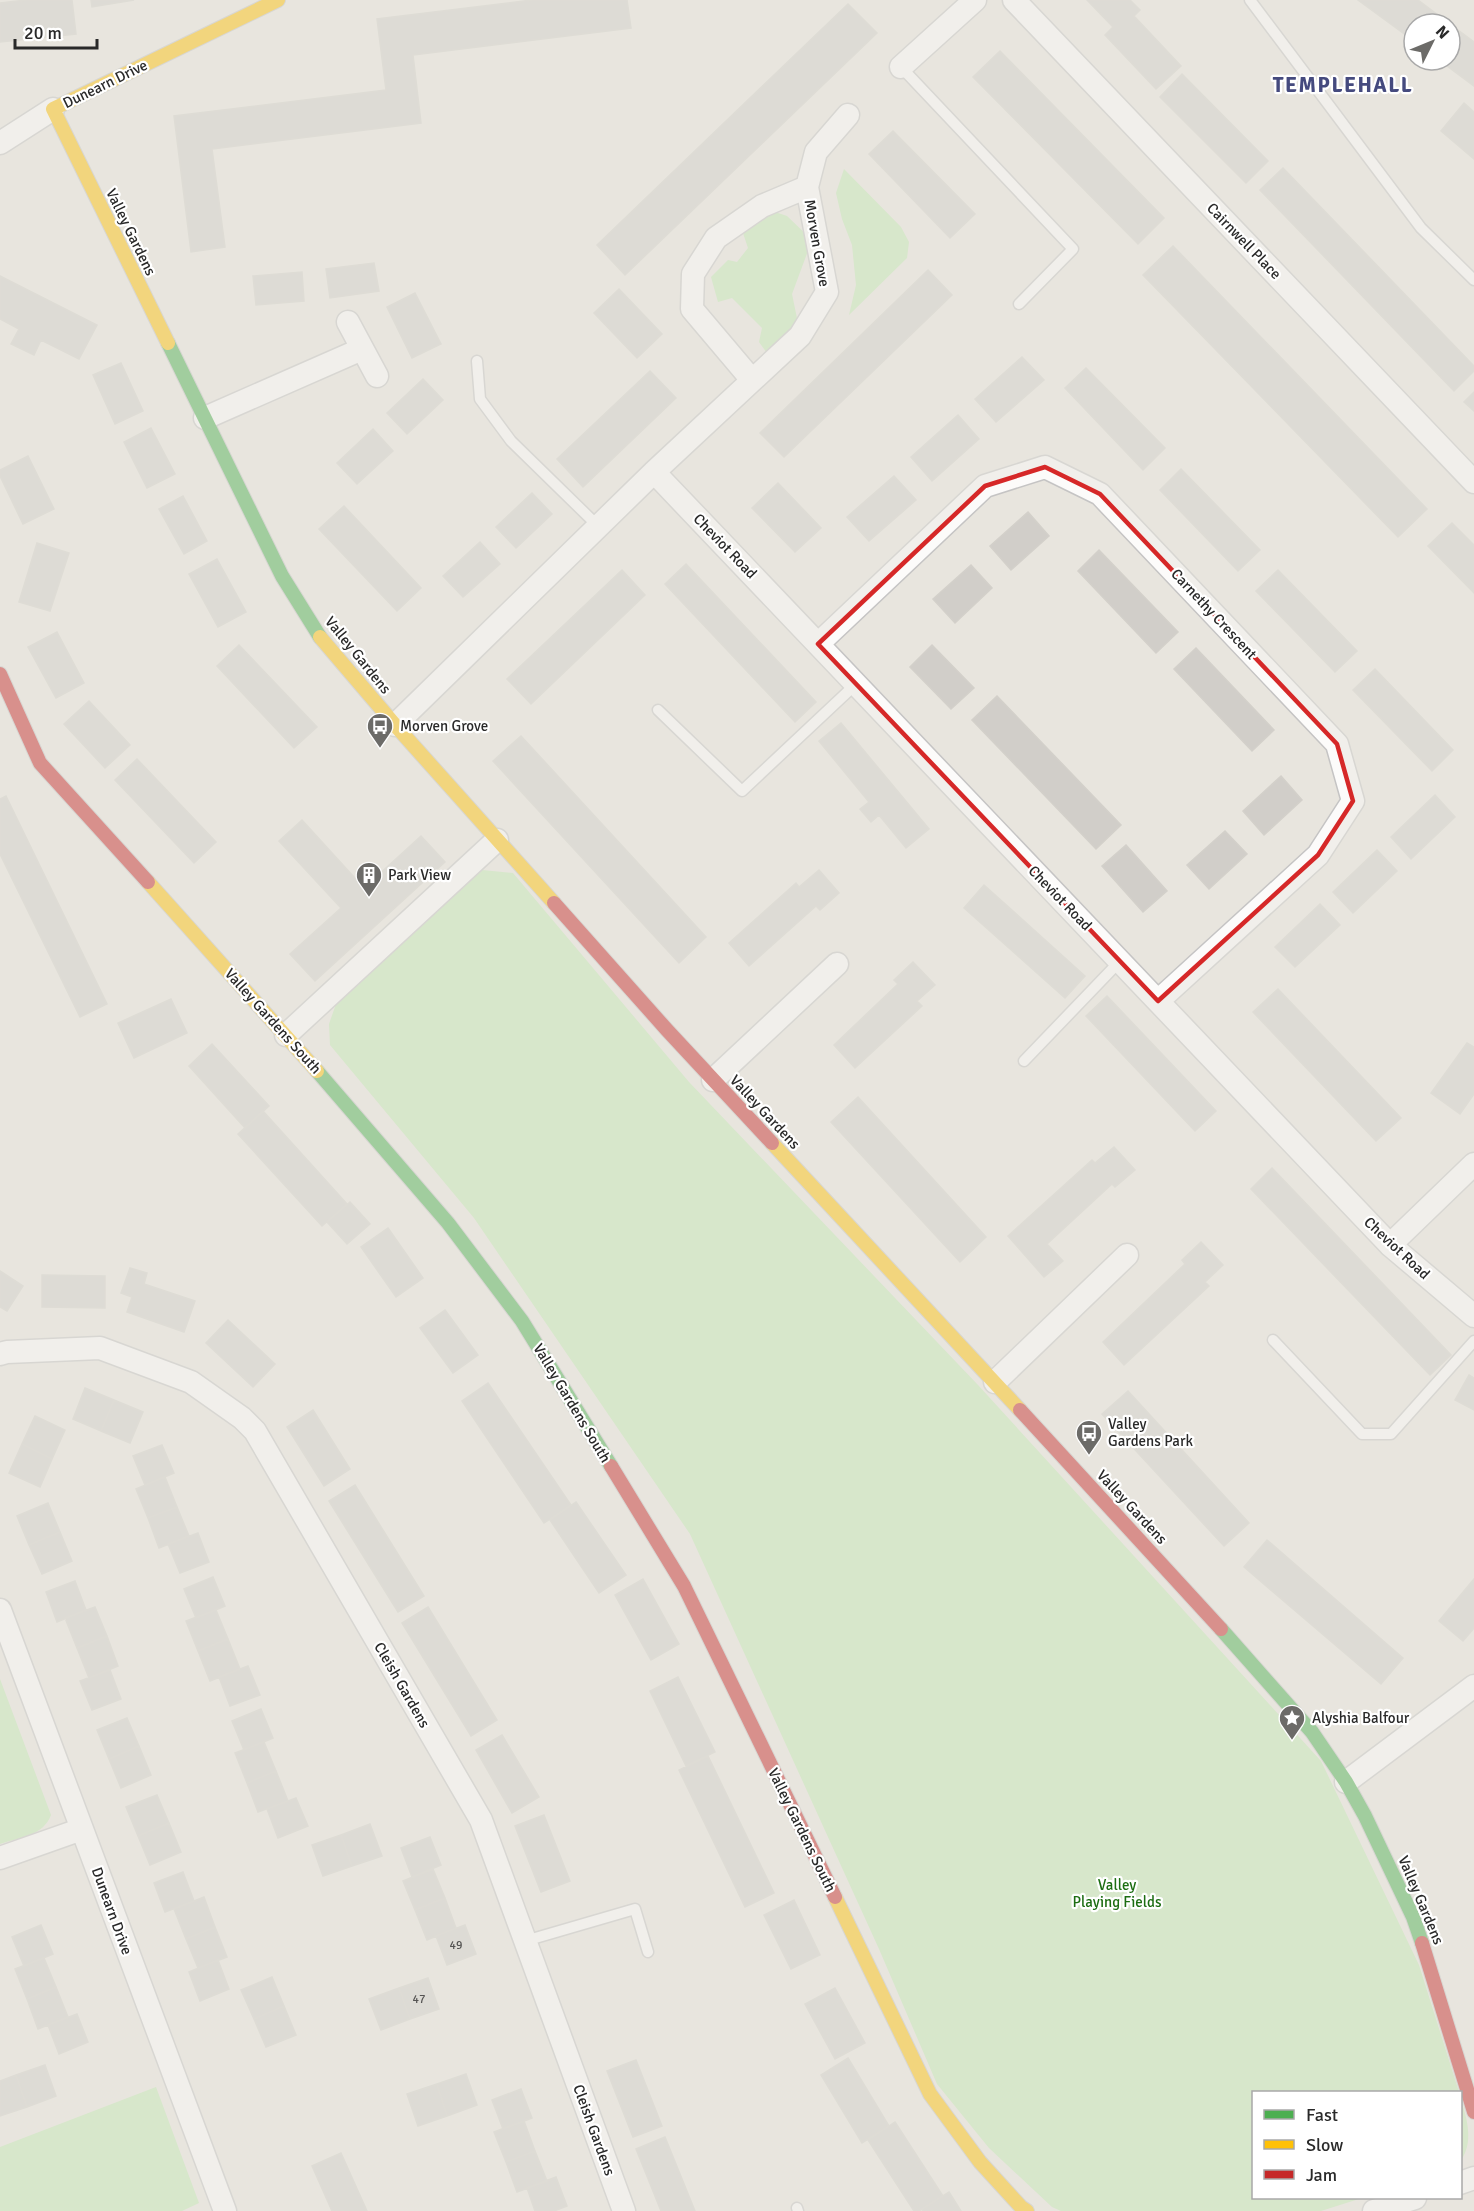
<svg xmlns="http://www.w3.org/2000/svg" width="1474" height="2211" font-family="Signika,sans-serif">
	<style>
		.green { fill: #c3e8b3 }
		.building { fill: #d1cec9; stroke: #d3d0ca; stroke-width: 1.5 }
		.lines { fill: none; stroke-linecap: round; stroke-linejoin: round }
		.lane-casing { stroke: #c5c4c4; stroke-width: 13 }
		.street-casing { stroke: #c5c4c4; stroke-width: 25 }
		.fast-casing { stroke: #c5c4c4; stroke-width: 16 }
		.slow-casing { stroke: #c5c4c4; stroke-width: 16 }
		.jam-casing { stroke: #c5c4c4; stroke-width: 16 }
		.lane { stroke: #fcfbfa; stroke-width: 10 }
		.street { stroke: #fcfbfa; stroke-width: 22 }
		.fast { stroke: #4caf50; stroke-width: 14 }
		.slow { stroke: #ffc107; stroke-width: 14 }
		.jam { stroke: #c62828; stroke-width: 14 }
		.marked { fill: none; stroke: #d62828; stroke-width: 4.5; stroke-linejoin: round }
		.labels { text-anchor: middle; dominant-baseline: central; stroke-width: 4.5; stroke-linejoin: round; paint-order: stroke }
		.number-label { font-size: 12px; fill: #545352 }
		.street-label { font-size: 15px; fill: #292929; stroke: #fff }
		.poi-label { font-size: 15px; fill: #292929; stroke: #fff; text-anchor: start }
		.park-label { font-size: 15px; fill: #1c6d12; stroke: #fff }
		.district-label { font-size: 21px; font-weight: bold; letter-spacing: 1.5px; fill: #454a7e; stroke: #fff }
	</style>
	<rect width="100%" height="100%" fill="#e8e5de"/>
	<path class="green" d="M844,169l57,58 8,15 -2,16 -58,57 7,-30 -4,-40 -10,-26 -6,-26z
		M766,209l21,7 25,24 -20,54 7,34 -32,25 -8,-11 3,-14 -30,-30 -14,4 -7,-25 17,-17 9,2 11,-14 -6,-18z
		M482,870l31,3 176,209 289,303 343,376 98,204 40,127h-205v106h108l-41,13h-260l-9,-4 -63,-59 -52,-64 -58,-135 -189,-415 -216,-316 -144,-173 -1,-21 7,-20z
		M0,1679l51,136c-8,21 -30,22 -51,29z
		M156,2087l43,116 -17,8h-182v-64z
		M1460,2097c7,21 14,44 1,63z"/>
	<path class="building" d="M26,0h46l4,34 -76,8v-39z
		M91,0h43l-42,7z
		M532,0h95l4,28 -218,27 8,68 -209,26 13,98 -34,5 -17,-136 212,-26 -9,-71z
		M1087,0h43l10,10 -6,6 47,50 -25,23 -51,-54 8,-8z
		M1358,0h60l32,24h-36v17z
		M848,4l29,29 -252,242 -28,-30z
		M1450,24l24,18v44l-35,-26h11z
		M1000,51l164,167 -26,26 -165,-167z
		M1182,74l86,87 -22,22 -86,-86z
		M1464,103l10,9v47l-33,-28z
		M893,131l82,83 -25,24 -81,-84z
		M1283,168l191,198v5l-20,20 -194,-201z
		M1173,246l254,263 -29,28 -255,-262z
		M374,263l5,28 -49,7 -4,-29z
		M928,270l24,25 -168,162 -24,-24z
		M302,272l2,29 -48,4 -3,-29z
		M0,276l97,49 -18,34 -38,-19 -7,15 -23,-11 8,-15 -19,-10z
		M619,289l43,45 -25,24 -43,-45z
		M415,293l26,51 -29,14 -25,-51z
		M1022,357l22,23 -48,42 -21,-23z
		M121,363l22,48 -28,13 -22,-49z
		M1086,368l79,80 -22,22 -78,-82z
		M650,371l26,27 -93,89 -26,-28z
		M423,379l20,21 -36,34 -20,-21z
		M1474,392v19l-10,-9z
		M958,415l21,24 -47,42 -21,-24z
		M151,428l24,46 -28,14 -23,-46z
		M373,429l20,22 -36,33 -20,-21z
		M28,456l26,53 -31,15 -23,-48v-6z
		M1181,469l79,81 -22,21 -78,-81z
		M894,476l22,24 -47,41 -22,-24z
		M778,483l43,45 -26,24 -43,-44z
		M532,493l20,21 -36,34 -20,-21z
		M183,496l24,45 -23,13 -25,-45z
		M344,506l77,82 -24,23 -78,-82z
		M1028,512l21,24 -38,34 -21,-24z
		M1452,523l22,22v48l-46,-47z
		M480,542l20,22 -37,33 -20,-21z
		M37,543l32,10 -19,58 -31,-9z
		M1099,550l79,82 -22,21 -78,-82z
		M217,559l29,53 -28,15 -29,-53z
		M686,564l130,138 -21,20 -130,-138z
		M971,565l21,23 -37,35 -22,-24z
		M622,570l23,25 -114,109 -24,-25z
		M1278,570l79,81 -22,21 -79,-81z
		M57,632l27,51 -28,15 -28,-51z
		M239,645l78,82 -23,21 -77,-82z
		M932,645l42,43 -23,21 -41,-42z
		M1196,648l78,82 -22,21 -78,-82z
		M1375,669l78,81 -21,21 -79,-81z
		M997,696l124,129 -25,24 -124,-129z
		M89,701l41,44 -25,23 -41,-44z
		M841,723l88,106 -23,19 -27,-33 -8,7 -11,-13 9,-7 -50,-61z
		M521,736l185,201 -27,26 -186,-202z
		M137,759l79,83 -22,21 -79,-83z
		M1281,776l21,24 -38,35 -21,-24z
		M1435,795l20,22 -44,42 -20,-22z
		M6,796l101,208 -27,13 -80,-163v-55z
		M302,820l62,68 57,-52 24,26 -130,119 -25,-27 51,-46 -62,-67z
		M1225,831l22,23 -38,35 -22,-24z
		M1126,845l41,46 -24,21 -41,-46z
		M1377,850l20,21 -44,42 -20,-21z
		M819,870l20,23 -19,17 -4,-4 -67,60 -20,-23 67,-60 3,4z
		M984,885l101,91 -20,22 -101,-90z
		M1320,904l20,21 -45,42 -20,-20z
		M913,962l22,23 -18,16 5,5 -67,62 -21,-23 64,-61 -4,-4z
		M1278,989l123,129 -25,23 -123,-129z
		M1107,996l109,115 -21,20 -109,-115z
		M171,999l16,34 -53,25 -16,-35z
		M1467,1043l7,4v47l-14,20 -29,-21z
		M212,1044l57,62 -24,22 -56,-62z
		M858,1097l128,140 -26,25 -129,-140z
		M263,1111l84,93 -25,22 -84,-92z
		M1114,1147l21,23 -20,17 -3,-3 -65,60 16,17 -19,16 -36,-41 84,-76 3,3z
		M1272,1168l179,187 -21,20 -179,-186z
		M350,1202l20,22 -23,20 -20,-22z
		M388,1228l35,50 -27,19 -35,-50z
		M1201,1242l22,23 -18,17 4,4 -85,79 -21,-23 82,-78 -3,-4z
		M130,1268l17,5 -3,11 51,17 -11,31 -57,-20 5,-15 -11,-4z
		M0,1271l23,15 -16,25 -7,-4z
		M42,1275l63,1v32l-63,-1z
		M445,1310l33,45 -25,18 -33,-45z
		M228,1320l47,44 -22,23 -47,-44z
		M1469,1375l5,3v32l-19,-10z
		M488,1383l83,122 -27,18 -82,-122z
		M85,1388l29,12 -13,31 -28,-12z
		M1128,1391l121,132 -25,23 -122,-132z
		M114,1400l29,12 -13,31 -29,-12z
		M313,1410l37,59 -26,17 -37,-59z
		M35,1416l30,14 -13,29 -30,-15z
		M22,1444l30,15 -12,28 -31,-14z
		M162,1445l12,28 -29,12 -12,-29z
		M165,1477l12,30 -29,11 -12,-29z
		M355,1485l69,111 -26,16 -69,-111z
		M576,1502l50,73 -27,18 -49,-73z
		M48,1503l12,29 -31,13 -12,-29z
		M177,1507l12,29 -30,12 -11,-30z
		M60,1532l12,29 -30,13 -13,-29z
		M198,1533l11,29 -29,11 -12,-29z
		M1267,1540l136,118 -22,26 -137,-117z
		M213,1577l12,29 -29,12 -12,-29z
		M643,1579l36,65 -28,16 -36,-65z
		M1474,1579v49l-11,13 -24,-20z
		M75,1581l11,29 -29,12 -11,-30z
		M95,1607l12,29 -30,12 -12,-30z
		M428,1607l69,113 -26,16 -69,-113z
		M216,1610l12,29 -30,12 -12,-30z
		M107,1636l11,30 -29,12 -12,-30z
		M228,1639l12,30 -30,12 -12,-30z
		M248,1666l12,29 -30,11 -11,-29z
		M110,1670l11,29 -29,11 -12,-29z
		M678,1677l37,75 -29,14 -36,-75z
		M261,1709l12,29 -29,12 -12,-29z
		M127,1718l12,28 -30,13 -12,-29z
		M502,1735l37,62 -27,16 -36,-63z
		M264,1742l12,29 -29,12 -12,-30z
		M139,1746l12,29 -30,13 -12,-29z
		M708,1756l66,137 -29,14 -66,-137z
		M276,1771l12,30 -30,11 -11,-29z
		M157,1795l12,28 -31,13 -12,-29z
		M296,1798l12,28 -30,12 -11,-29z
		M544,1815l26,66 -29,11 -26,-66z
		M169,1823l12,29 -31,13 -12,-29z
		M370,1824l12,32 -30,10 -11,-31z
		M341,1835l11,31 -29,10 -11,-31z
		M430,1837l11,28 -29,12 -11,-29z
		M433,1869l12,29 -30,12 -12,-29z
		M183,1872l11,29 -29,11 -11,-29z
		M204,1897l11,30 -29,12 -12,-30z
		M445,1898l11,30 -29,12 -12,-30z
		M794,1900l26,55 -29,14 -27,-54z
		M41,1925l12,29 -29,12 -12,-29z
		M465,1925l11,29 -29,11 -11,-29z
		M215,1927l12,30 -29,11 -12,-29z
		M44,1958l12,29 -29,12 -12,-30z
		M218,1960l11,29 -29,12 -11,-29z
		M272,1977l12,29 -30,13 -13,-29z
		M428,1978l11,31 -29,10 -11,-31z
		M56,1987l12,30 -30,12 -11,-30z
		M399,1988l11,31 -29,11 -12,-31z
		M835,1988l30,55 -30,16 -30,-55z
		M284,2006l12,29 -30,12 -12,-28z
		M77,2014l11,28 -29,12 -11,-29z
		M848,2058l41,68 -27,17 -41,-68z
		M636,2060l26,66 -29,11 -26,-66z
		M45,2065l11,31 -29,11 -11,-32z
		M466,2074l11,31 -30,11 -10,-32z
		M16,2075l11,32 -27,9v-35z
		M437,2084l10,32 -29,10 -11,-32z
		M521,2089l11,29 -29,11 -11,-29z
		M524,2121l11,30 -29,11 -12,-30z
		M895,2122l48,74 -24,15h-5l-46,-71z
		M665,2137l30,74h-34l-25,-62z
		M535,2151l12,30 -30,11 -11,-30z
		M341,2153l26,58h-35l-20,-45z
		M556,2177l11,29 -13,5h-19l-8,-23z
		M949,2192l12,19h-38l-1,-2z"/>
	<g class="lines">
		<g class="lane-casing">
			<path id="lane" d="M1250,0l171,228 53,52
				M901,67l172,182 -54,55
				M477,361l3,38 31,42 87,85
				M658,710l84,81 114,-107
				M1024,1061l96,-100
				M1273,1340l89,94h29l83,-93
				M525,1941l110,-32 13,43
				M797,2208l1,3"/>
		</g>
		<g class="street-casing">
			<path id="street" d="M1014,0l460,482
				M901,67l74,-67
				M0,143l53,-34
				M348,322l29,54
				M752,380l-60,-71 1,-35 23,-36 46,-32 45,-19
				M205,418l157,-69
				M654,472l736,773 84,71
				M818,644l167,-158 60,-19 55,27 237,250 16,57 -35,54 -160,146
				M395,725l259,-253 146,-136 27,-44 -20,-105 9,-35 32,-37
				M286,1035l211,-195
				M713,1080l124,-116
				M1390,1245l84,-81
				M0,1354l7,-2 93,-4 91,34 51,36 13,13 226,389 143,391
				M995,1382l132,-127
				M0,1610l225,601
				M1346,1782l128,-96
				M0,1858l82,-29
				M1460,2183l14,-5
				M1374,2211l41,-13"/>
		</g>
		<g class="fast-casing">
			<path id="fast" d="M168,343l114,233 38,61
				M317,1071l131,152 74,98 89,145
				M1221,1629l91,103 34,50 19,34 48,101 9,26"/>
		</g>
		<g class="slow-casing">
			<path id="slow" d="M168,343l-115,-234 225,-109
				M320,637l75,88 159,178
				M148,882l169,189
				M772,1143l248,267
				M835,1897l95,197 50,68 41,45 6,4"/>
		</g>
		<g class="jam-casing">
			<path id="jam" d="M0,674l40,89 108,119
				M554,903l113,127 105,113
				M1020,1410l201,219
				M611,1466l73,120 151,311
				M1422,1943l52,169"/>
		</g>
		<use href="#lane" class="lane"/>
		<use href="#street" class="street"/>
		<use href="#fast" class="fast"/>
		<use href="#slow" class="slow"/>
		<use href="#jam" class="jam"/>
	</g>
	<path d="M0 0H1474V2211H0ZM1045,467l55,27 237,250 16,57 -35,54 -160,146 -340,-357 167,-158z" fill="#e8e5de" fill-opacity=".55" fill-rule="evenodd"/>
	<path class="marked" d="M1045,467l55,27 237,250 16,57 -35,54 -160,146 -340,-357 167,-158z"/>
	<defs>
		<g id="bus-pin" transform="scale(1.35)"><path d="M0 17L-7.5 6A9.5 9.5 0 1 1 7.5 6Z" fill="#6c6b68" stroke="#fff"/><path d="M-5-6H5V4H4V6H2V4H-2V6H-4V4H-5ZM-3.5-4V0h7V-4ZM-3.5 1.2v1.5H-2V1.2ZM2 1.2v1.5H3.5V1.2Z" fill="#fff"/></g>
		<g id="building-pin" transform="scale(1.35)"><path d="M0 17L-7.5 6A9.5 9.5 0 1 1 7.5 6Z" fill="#6c6b68" stroke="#fff"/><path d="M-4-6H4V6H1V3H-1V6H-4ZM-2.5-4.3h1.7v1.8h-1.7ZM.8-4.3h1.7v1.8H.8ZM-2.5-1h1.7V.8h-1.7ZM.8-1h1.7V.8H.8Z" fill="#fff"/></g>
		<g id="sight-pin" transform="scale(1.35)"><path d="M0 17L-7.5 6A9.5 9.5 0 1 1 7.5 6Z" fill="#6c6b68" stroke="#fff"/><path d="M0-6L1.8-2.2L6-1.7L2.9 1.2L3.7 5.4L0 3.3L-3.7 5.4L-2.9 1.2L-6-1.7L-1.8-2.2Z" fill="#fff"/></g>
	</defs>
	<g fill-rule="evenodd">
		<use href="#bus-pin" x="380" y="726"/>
		<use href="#building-pin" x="369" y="875"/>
		<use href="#bus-pin" x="1089" y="1433"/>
		<use href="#sight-pin" x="1292" y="1718"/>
	</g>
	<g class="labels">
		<g class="number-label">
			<text x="456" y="1945">49</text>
			<text x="419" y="1999">47</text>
		</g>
		<g class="street-label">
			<text transform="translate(105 84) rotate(-26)">Dunearn Drive</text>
			<text transform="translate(131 232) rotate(64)">Valley Gardens</text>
			<text transform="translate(1244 241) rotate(46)">Cairnwell Place</text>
			<text transform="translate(817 243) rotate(80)">Morven Grove</text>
			<text transform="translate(725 546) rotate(46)">Cheviot Road</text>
			<text transform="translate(1214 614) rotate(47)">Carnethy Crescent</text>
			<text transform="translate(358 655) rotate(51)">Valley Gardens</text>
			<text transform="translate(1060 898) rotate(46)">Cheviot Road</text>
			<text transform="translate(273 1021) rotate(48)">Valley Gardens South</text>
			<text transform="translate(765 1112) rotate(47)">Valley Gardens</text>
			<text transform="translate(1397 1248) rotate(43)">Cheviot Road</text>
			<text transform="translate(572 1403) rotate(59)">Valley Gardens South</text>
			<text transform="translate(1132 1507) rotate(47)">Valley Gardens</text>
			<text transform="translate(402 1685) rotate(60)">Cleish Gardens</text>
			<text transform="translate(802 1830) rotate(64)">Valley Gardens South</text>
			<text transform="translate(1421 1900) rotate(67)">Valley Gardens</text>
			<text transform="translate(112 1911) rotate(70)">Dunearn Drive</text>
			<text transform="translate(594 2130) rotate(70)">Cleish Gardens</text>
		</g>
		<g class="poi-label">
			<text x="400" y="726">Morven Grove</text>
			<text x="388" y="875">Park View</text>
			<text x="1108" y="1424">Valley<tspan x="1108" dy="17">Gardens Park</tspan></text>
			<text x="1312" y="1718">Alyshia Balfour</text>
		</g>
		<g class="park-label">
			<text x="1117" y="1885">Valley<tspan x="1117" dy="17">Playing Fields</tspan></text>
		</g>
		<g class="district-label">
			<text x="1343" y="85">TEMPLEHALL</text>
		</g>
	</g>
	<rect x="1252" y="2091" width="210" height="108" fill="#ffffff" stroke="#a9a9a9" stroke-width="1.5"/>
	<rect x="1264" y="2110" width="30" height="9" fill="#4caf50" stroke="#a9a9a9" stroke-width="1.5"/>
	<text x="1306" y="2121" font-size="18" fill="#292929">Fast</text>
	<rect x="1264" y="2140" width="30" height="9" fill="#ffc107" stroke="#a9a9a9" stroke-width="1.5"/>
	<text x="1306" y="2151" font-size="18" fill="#292929">Slow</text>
	<rect x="1264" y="2170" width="30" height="9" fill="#c62828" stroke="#a9a9a9" stroke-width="1.5"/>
	<text x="1306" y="2181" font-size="18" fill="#292929">Jam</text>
	<g transform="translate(1432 42) rotate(47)"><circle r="28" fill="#ffffff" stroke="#a9a9a9" stroke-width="1.5"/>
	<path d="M0-4.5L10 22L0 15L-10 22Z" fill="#6c6b68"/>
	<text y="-9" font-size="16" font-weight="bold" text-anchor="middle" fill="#292929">N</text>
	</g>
	<path d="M15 39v9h82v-9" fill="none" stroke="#292929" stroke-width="3"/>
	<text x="24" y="39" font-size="18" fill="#292929" stroke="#ffffff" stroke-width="4.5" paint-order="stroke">20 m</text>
</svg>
